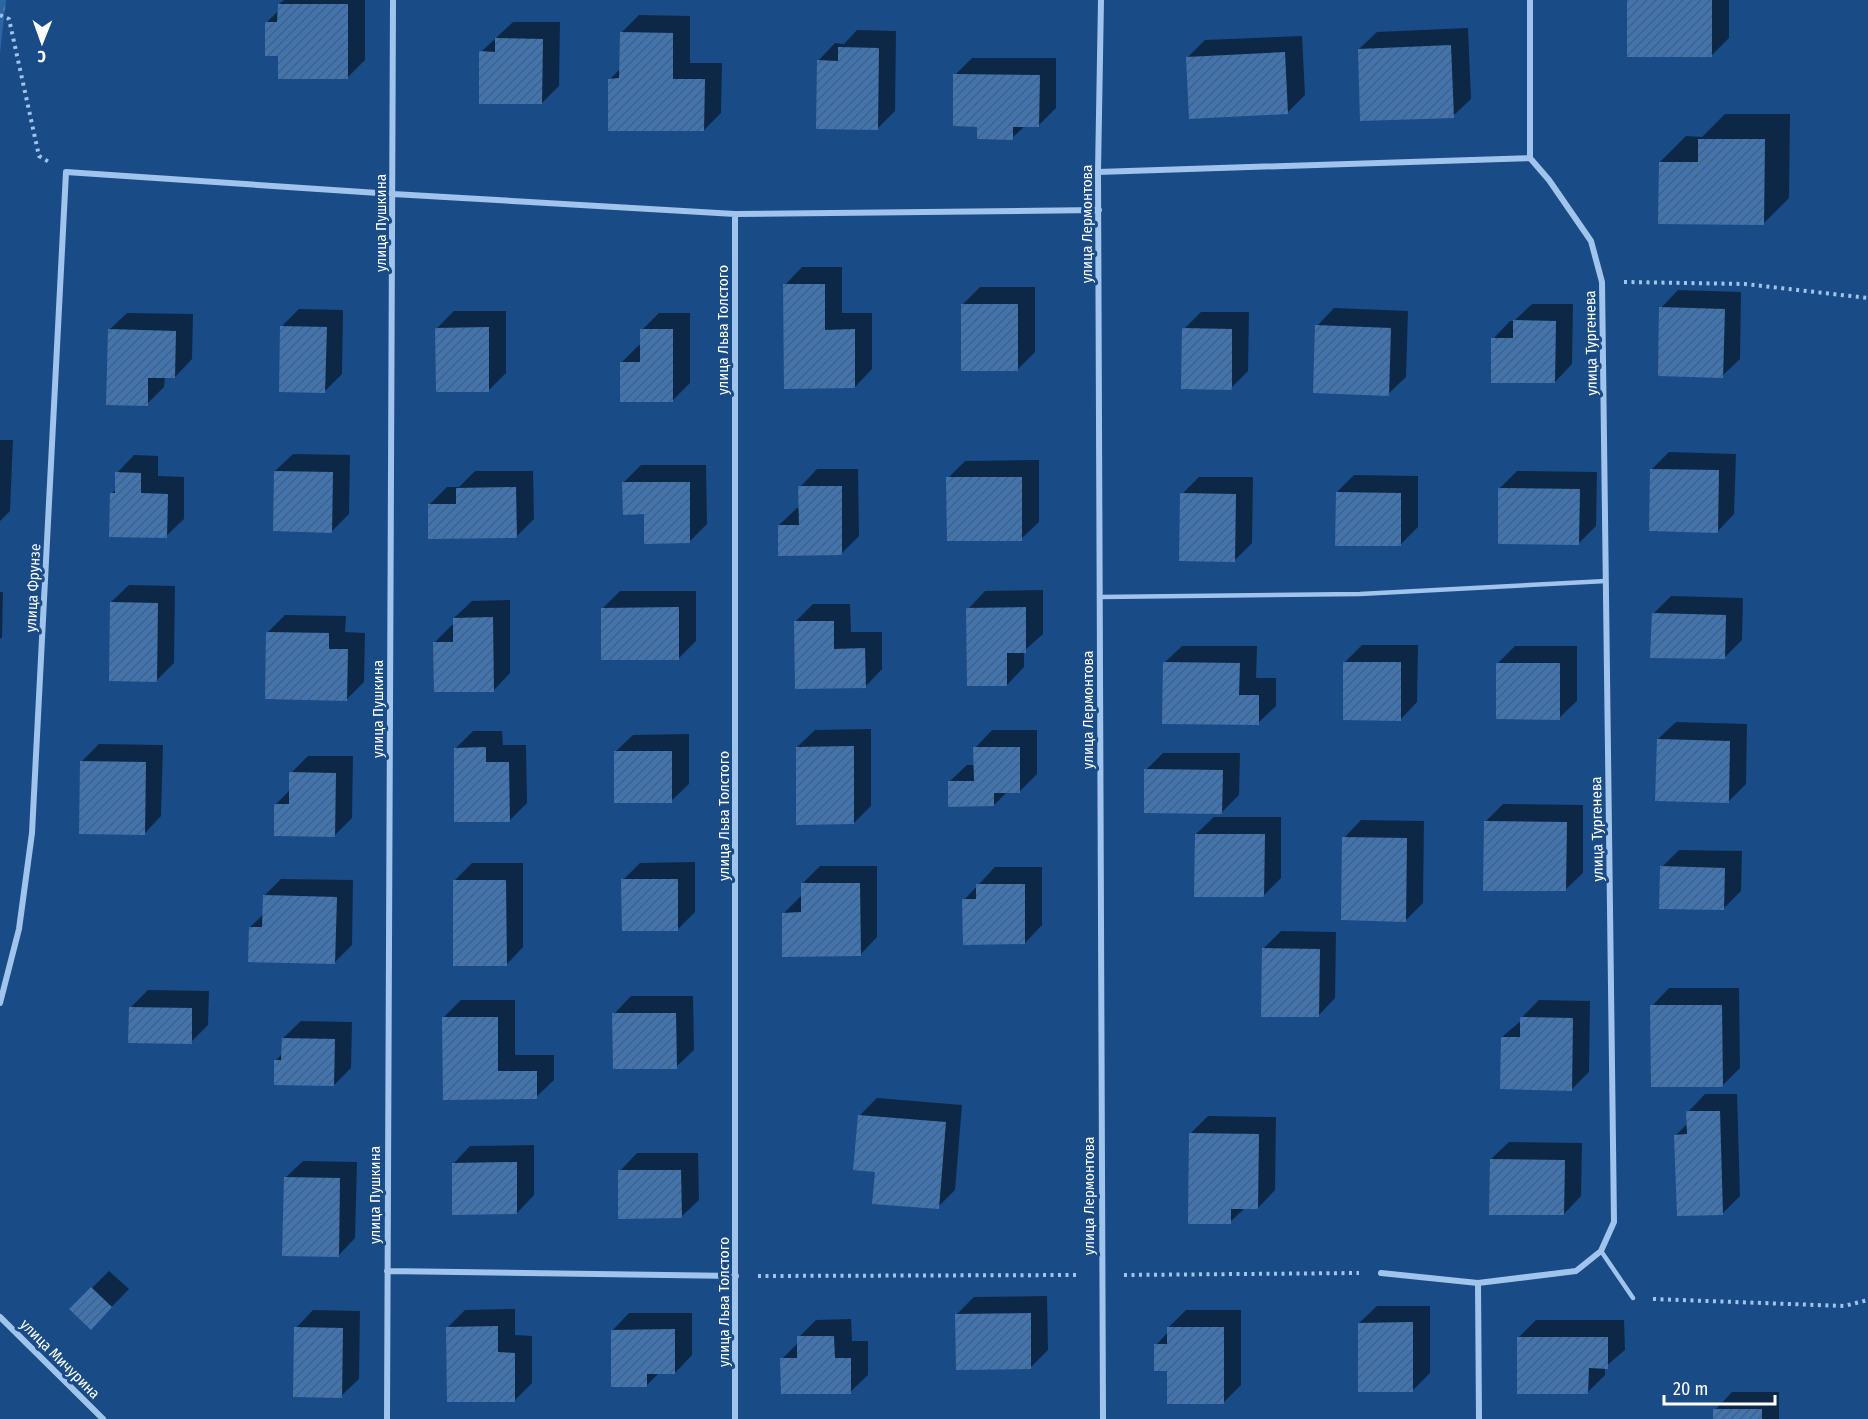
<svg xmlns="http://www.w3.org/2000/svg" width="1868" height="1419" font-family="'Fira Sans Condensed',sans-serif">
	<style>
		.forest { fill: url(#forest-firs) }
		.shadow { fill: #0007 }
		.building { fill: url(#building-hatch) }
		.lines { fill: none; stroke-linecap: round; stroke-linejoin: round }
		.path { stroke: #a0c4ec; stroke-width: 4; stroke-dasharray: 3 4.5; stroke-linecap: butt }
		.lane { stroke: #a0c4ec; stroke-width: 4.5 }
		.street { stroke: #a0c4ec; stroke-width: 6 }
		.labels { text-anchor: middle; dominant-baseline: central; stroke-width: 6; stroke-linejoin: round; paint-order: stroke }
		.street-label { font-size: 15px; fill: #fff; stroke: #194b86 }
	</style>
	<defs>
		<pattern id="forest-firs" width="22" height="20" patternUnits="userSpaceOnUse" patternTransform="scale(1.5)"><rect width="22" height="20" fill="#2c65a4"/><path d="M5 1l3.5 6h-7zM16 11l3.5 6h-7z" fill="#4c7cb2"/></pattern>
		<pattern id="building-hatch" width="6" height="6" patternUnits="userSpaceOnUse" patternTransform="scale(1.5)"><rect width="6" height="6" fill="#4275af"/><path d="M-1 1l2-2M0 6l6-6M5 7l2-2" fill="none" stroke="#47607e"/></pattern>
	</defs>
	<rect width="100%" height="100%" fill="#194b86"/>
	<path class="forest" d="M0,0h6l-6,53z"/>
	<path class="shadow" d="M284,0h81v60l-18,18 -68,-23 -13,-32 13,-13v-6z
		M1628,0h101v38l-17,17z
		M639,15l51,1v47h32l-1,50 -17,17 -95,-50 12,-12v-35z
		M513,22h47l-1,64 -17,17 -61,-51z
		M1468,28l3,71 -18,17 -94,-67 18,-17z
		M857,30l39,1 -1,80 -17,17 -60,-67 17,-18 9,1z
		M1302,36l3,59 -17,17 -100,-55 17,-17z
		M972,58h84v50l-18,18h-13l-13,12 -34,-13 -23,-50z
		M1725,114h65l-1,84 -26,26 -103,-62 26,-26 16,1z
		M802,267h40v46h30v56l-17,18 -70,-102z
		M980,287h55v65l-17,17 -56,-64z
		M1678,290l63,2 -1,67 -18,17 -61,-68z
		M1532,304h41l-1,60 -17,18 -62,-43 17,-18h4z
		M1334,308l74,3 -2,66 -18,17 -71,-68z
		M299,309l44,1 -1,64 -17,17 -44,-64z
		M454,311h52v62l-17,17 -52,-62z
		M1201,312h48l-1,59 -17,17 -47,-59z
		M127,313l66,1 -1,45 -17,18h-10l-1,10 -17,17 -38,-74z
		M659,313h31v70l-17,17 -52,-37 18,-18h3v-15z
		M0,440h13l-3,71 -10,10z
		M1669,452l67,2 -2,60 -17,18 -65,-63z
		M293,454l57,1 -1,59 -17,17 -57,-60z
		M134,455l24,1v20l26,1v42l-18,17 -54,-43 5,-5v-15z
		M1039,460v62l-18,17 -73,-61 17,-17z
		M641,465h65l1,59 -18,18 -43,-29 -22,-31z
		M817,469h41l1,67 -18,18 -62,-29 18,-17h3v-21z
		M475,471h58l1,48 -18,18 -86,-33 17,-17h12z
		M1517,471l80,1 -1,54 -17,17 -79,-55z
		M1354,475l64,1v51l-18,18 -63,-53z
		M1199,477h54l-1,66 -17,17 -53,-66z
		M129,585l46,1 -1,77 -18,18 -45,-79z
		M1043,590v44l-19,17v16l-17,18 -39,-76 17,-18z
		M620,591h76v50l-17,17 -77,-49z
		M0,592h3l-1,45 -2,2z
		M1671,596l72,2 -1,42 -18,18 -71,-44z
		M510,600v73l-17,18 -58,-49 17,-17h2v-7l18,-17z
		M813,604h37l1,28h31v37l-17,18 -69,-66z
		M285,615l61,1 -1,16 20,1 -1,49 -17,17 -79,-67z
		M1362,645h56l-1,57 -17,18 -55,-58z
		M1182,646h75l-1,32h20v28l-18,17 -94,-60z
		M1515,646h62v55l-18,17 -61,-55z
		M1676,722l71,2 -1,60 -18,18 -70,-63z
		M871,729v77l-17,17 -57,-76 18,-17z
		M992,730h45v44l-17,17h-12l-14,14 -45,-23 18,-17h8v-17z
		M473,731h29l1,14h23l1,58 -18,18 -54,-72z
		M689,734v50l-18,17 -56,-49 18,-17z
		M99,744l64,1 -2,71 -17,18 -62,-73z
		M1163,753h77l-1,42 -17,17 -76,-42z
		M308,756h45l-1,62 -18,18 -58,-32 14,-14 1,-17z
		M1503,804l80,1v68l-18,17 -80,-68z
		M1214,817h67v61l-18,18 -67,-62z
		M1361,820l63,1 -1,82 -17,17 -62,-82z
		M1679,850l63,1 -1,40 -18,18 -61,-42z
		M695,862v50l-17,17 -55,-49 17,-17z
		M472,863h51v84l-17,18 -52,-84z
		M820,866h57v71l-17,18 -76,-42 17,-17 1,-12z
		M995,867h47v58l-17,18 -61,-43z
		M281,879l72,1 -1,65 -17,17 -85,-35 14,-13v-18z
		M1281,931l55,1 -1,66 -17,18 -55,-67z
		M1669,988h70l1,80 -18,18 -70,-80z
		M148,990l61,1 -1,34 -17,17 -61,-34z
		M631,996h62l1,54 -18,17 -62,-53z
		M461,1000h54v55h39v25l-18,17 -92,1 -1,-80z
		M1539,1000l51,1 -1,71 -17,17 -70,-52 20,-17v-3z
		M301,1021l51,1 -1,46 -17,17 -59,-24 8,-8v-15z
		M1705,1094h32l3,102 -17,17 -47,-78 12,-12v-11z
		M877,1098l85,7 -7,85 -17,17 -62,-37 -17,-54z
		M1208,1116l68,1 -1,73 -17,18h-13l-15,14 -40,-88z
		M1509,1142l73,1 -1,53 -17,18 -73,-55z
		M534,1145v50l-17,18 -64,-49 17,-18z
		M637,1153h61l1,47 -18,17 -61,-46z
		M303,1161l54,1 -2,76 -17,18 -53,-78z
		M109,1271l20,18 -38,39 -20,-19z
		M1047,1296l1,54 -18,18 -73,-54 17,-17z
		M1377,1306h53v67l-17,17 -54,-67z
		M515,1309v26l17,1v47l-17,17 -67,-73 17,-17z
		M313,1310l47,1 -1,68 -18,17 -45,-68z
		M1186,1310h55v75l-18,18 -54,-34 -13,-24 13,-14v-4z
		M629,1313h63v42l-17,18h-16l-12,12 -35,-54z
		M851,1319l1,22h16v34l-18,17 -68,-33 17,-17v-5l17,-17z
		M1536,1320h88l1,30 -20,17v8l-17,17 -69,-55z
		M1732,1392h47v27h-64v-9z"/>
	<path class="building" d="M1627,0h85v57h-85z
		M278,4h70v75h-70v-23h-13v-34h12z
		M620,32l53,1v46h32l-1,52h-96v-52l11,-1z
		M495,38l48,1 -1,65h-63v-53l16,1z
		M1451,45l3,73 -94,3 -2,-72z
		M838,47l41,1 -1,82 -62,-1 1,-69 21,1z
		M1285,52l3,62 -99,5 -3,-62z
		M953,74l87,1 -1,52h-26v13l-36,-1v-12l-24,-1z
		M1698,139h67l-1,86 -106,-1 1,-62h39z
		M783,284h42v46l30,-1v59l-71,1z
		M961,304h57v67h-57z
		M1659,307l66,2 -2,69 -65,-2z
		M1513,320l43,1 -1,62h-64v-45h22z
		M1315,325l76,3 -2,68 -76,-3z
		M280,326l47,1 -2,66 -46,-1z
		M489,327v65h-53l-1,-64z
		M1182,328l50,1v61l-51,-1z
		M108,329l68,2 -1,47h-27v28l-42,-1z
		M640,329h33v73h-53v-40h20z
		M1650,469l69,1 -1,63 -69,-2z
		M274,471l59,1 -1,61 -59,-2z
		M115,472l26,1v20l27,1 -1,44 -58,-1 1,-44h5z
		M946,477h76v64h-75z
		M622,482h68v61l-46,1v-30l-21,1z
		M798,486h44v69l-64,1v-31h21z
		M516,487l1,51 -89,1v-35h28v-16z
		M1498,488l82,1 -1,56 -81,-1z
		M1336,492l65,1v53h-66z
		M1180,493l56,1 -1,68 -56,-1z
		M110,602l48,1 -1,79 -48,-1z
		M679,607v53h-78v-52z
		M1026,607v46h-19v33h-40l-1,-78z
		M1652,613l74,2 -1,44 -75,-1z
		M493,617l1,75h-60l-1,-50h20v-24z
		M794,621h40v28l31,-1 1,40 -71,1z
		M266,632l63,1v16h19l-1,52 -82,-2z
		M1163,662l77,1 -1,32h20v30l-97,-1z
		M1343,662h58v59l-58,-1z
		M1496,663h64v57l-64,-1z
		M1657,739l73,2 -1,62 -74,-2z
		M854,746v78l-58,1v-78z
		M486,747v15h23l1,60h-56v-74z
		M973,747h47v46h-26v13l-46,1v-26h26z
		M614,751h58v52h-58z
		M80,761l66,1 -1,73 -66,-1z
		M1144,769l79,1 -1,44 -78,-1z
		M289,772l47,1 -1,64 -61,-1v-32h15z
		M1484,821l83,1 -1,69h-83z
		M1195,834h70l-1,63h-70z
		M1342,837l65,1 -1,84 -65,-2z
		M1660,866l65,2 -1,42 -65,-1z
		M621,879h57v52h-56z
		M453,880h53l1,86h-54z
		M801,883h59l1,73 -79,1v-44l19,-1z
		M976,884h49v60l-62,1 -1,-46h14z
		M263,895l74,2 -2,67 -87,-2 1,-35h13z
		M1262,948l58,1 -1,68h-58z
		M1650,1005h72l1,82h-72z
		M129,1007l63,1v36l-64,-1z
		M612,1013h64l1,56h-64z
		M442,1017h56v54h39v28l-94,1z
		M1520,1017l53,1 -1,73 -72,-2 1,-52h19z
		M282,1038l53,1 -1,47 -60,-1v-25h7z
		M1686,1111h34l3,104 -46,1 -3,-81 13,-1z
		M858,1115l88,7 -7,87 -67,-5 3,-32 -22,-2z
		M1189,1133l70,1 -1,75h-27v15h-43z
		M1490,1159l75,1 -1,55h-75z
		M517,1162v52l-65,1v-52z
		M618,1170h63l1,48 -64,1z
		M284,1177l56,1 -1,79 -57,-1z
		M91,1287l21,20 -21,23 -22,-21z
		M1031,1313v56l-75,1 -1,-56z
		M1413,1322v70h-55v-69z
		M498,1326v26l17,1v49h-68l-1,-75z
		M294,1327l49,1 -1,70 -49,-1z
		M1167,1327h57v77h-57v-33h-13v-27h13z
		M675,1329v45h-28v13h-36v-57z
		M797,1336h37l1,22h16v36h-70l-1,-36h17z
		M1517,1337h91v32l-19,-1 -1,26h-71z
		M1713,1409h49v10h-49z"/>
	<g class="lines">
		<path class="path" d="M0,15l9,4 30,137 10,6
			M1624,282l121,2 123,14
			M1124,1275l235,-2
			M758,1276l322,-1
			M1653,1299l191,7 24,-6"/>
		<path class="lane" d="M1100,597l260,-3 246,-13
			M1601,1251l32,47"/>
		<path class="street" d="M1101,0l-3,172 5,1247
			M1098,172l432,-14v-158
			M735,214v1205
			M0,1003l19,-74 13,-96 34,-661 327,22 342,20 364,-4
			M387,1271l349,5
			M1381,1273l97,10
			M0,1317l103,102
			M387,1419l6,-1419
			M1479,1419l-1,-136 98,-12 25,-20 13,-29 -12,-940 -11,-41 -42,-61 -19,-22"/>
	</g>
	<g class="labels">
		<g class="street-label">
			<text transform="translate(381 223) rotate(-90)">улица Пушкина</text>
			<text transform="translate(1087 224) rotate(-90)">улица Лермонтова</text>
			<text transform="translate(723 330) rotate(-90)">улица Льва Толстого</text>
			<text transform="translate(1591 343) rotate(-91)">улица Тургенева</text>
			<text transform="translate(33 588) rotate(-87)">улица Фрунзе</text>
			<text transform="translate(378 709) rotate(-90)">улица Пушкина</text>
			<text transform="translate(1088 710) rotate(-90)">улица Лермонтова</text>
			<text transform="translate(724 816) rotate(-90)">улица Льва Толстого</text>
			<text transform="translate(1597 829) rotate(-91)">улица Тургенева</text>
			<text transform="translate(375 1195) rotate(-90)">улица Пушкина</text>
			<text transform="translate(1089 1196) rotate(-90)">улица Лермонтова</text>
			<text transform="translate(724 1302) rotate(-90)">улица Льва Толстого</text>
			<text transform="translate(60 1359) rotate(45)">улица Мичурина</text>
		</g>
	</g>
	<g transform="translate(42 42) rotate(181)" stroke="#194b86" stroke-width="4.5" paint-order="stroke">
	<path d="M0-4.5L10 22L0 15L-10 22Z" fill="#ffffff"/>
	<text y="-9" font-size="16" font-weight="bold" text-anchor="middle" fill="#ffffff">С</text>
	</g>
	<path d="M1664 1395v9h111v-9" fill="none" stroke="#ffffff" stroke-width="3"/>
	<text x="1673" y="1395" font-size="18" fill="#ffffff" stroke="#194b86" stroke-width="4.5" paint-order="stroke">20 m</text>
</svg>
